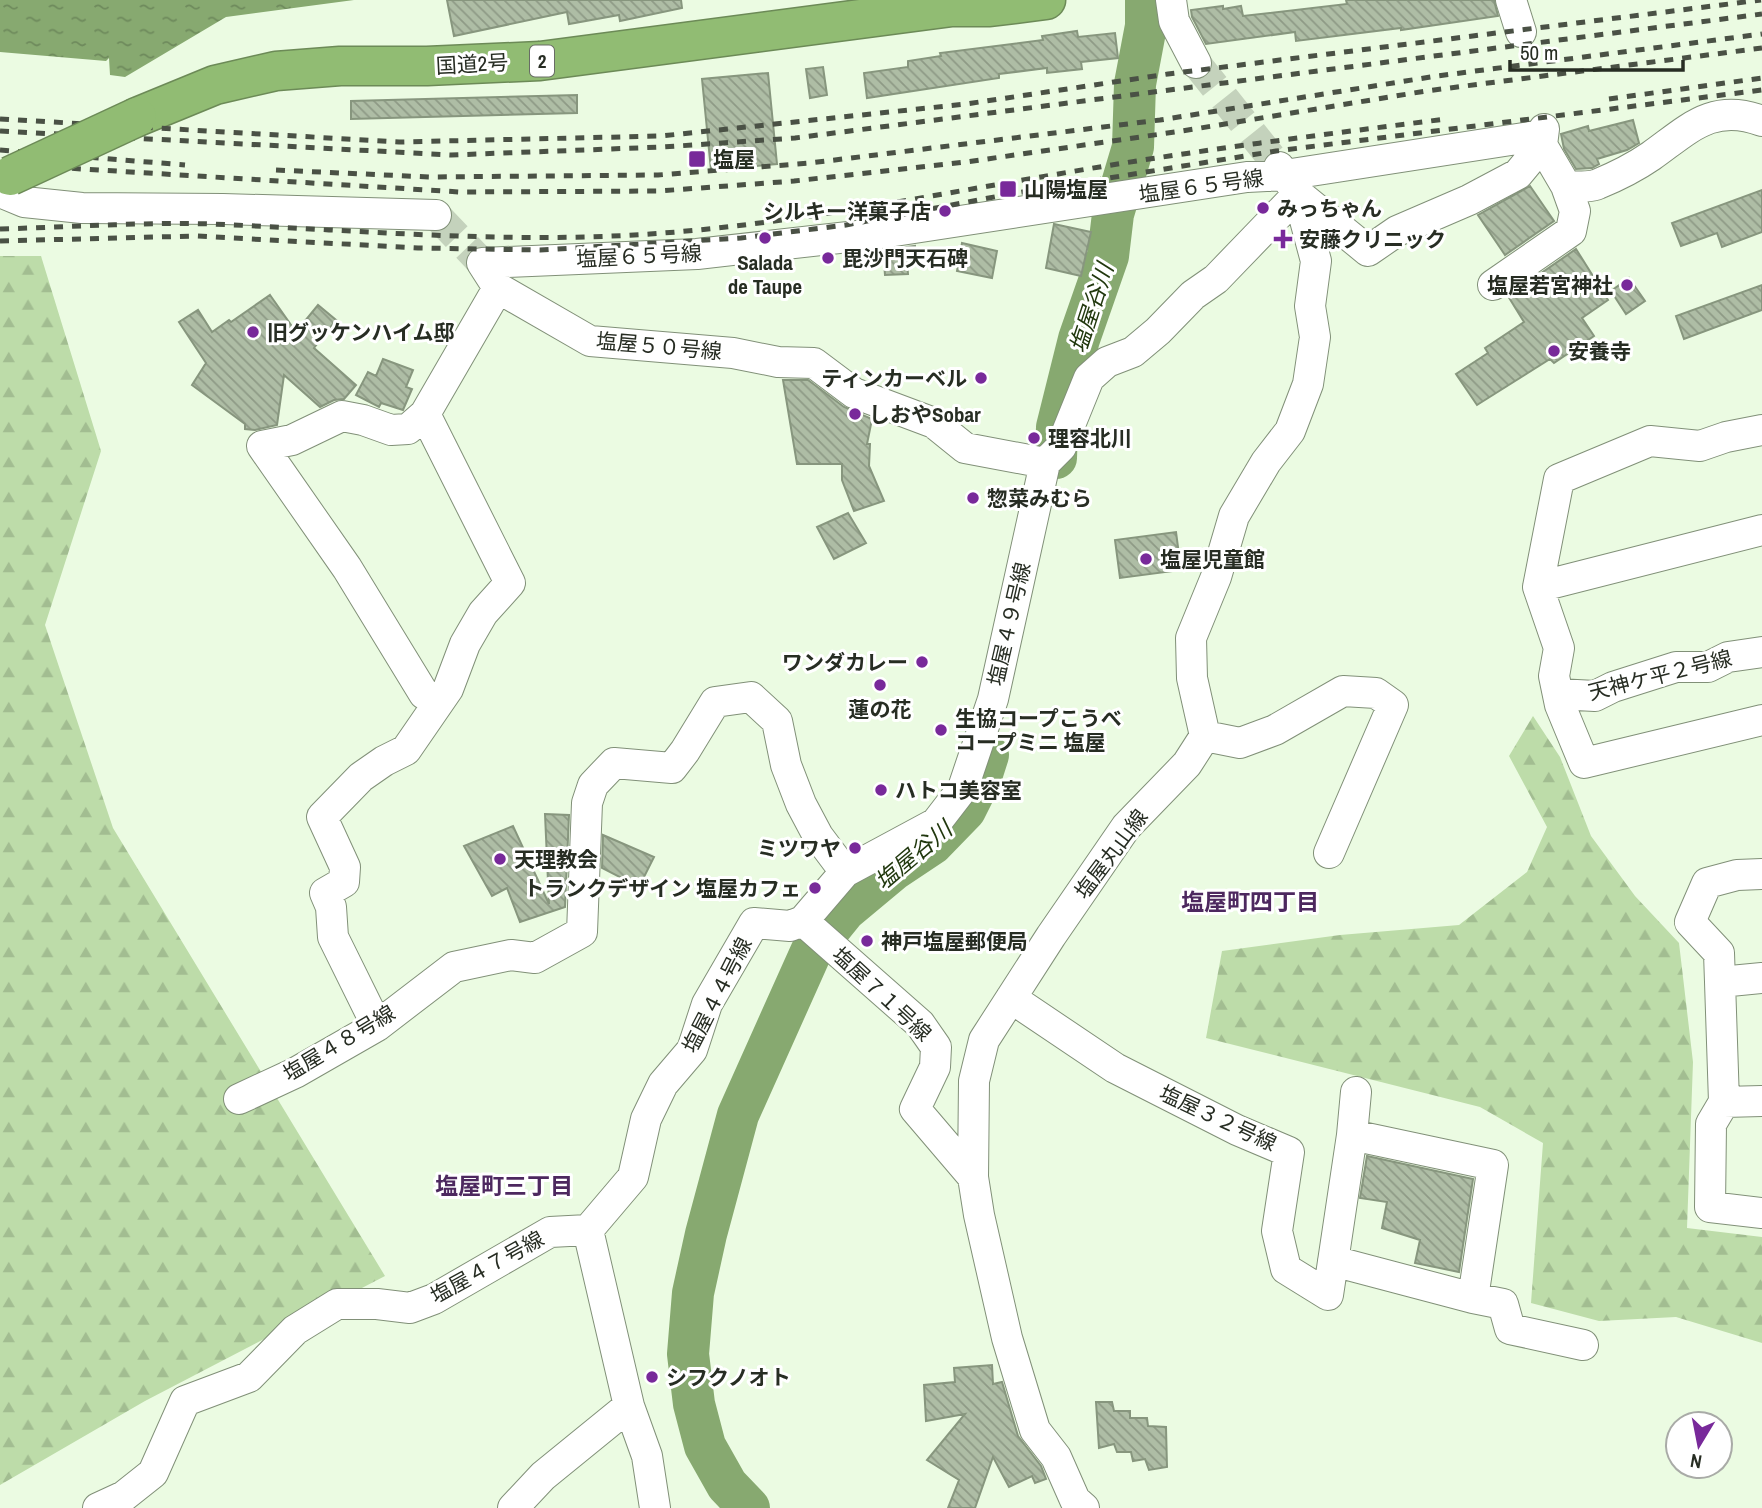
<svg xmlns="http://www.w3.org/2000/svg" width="1762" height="1508" font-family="'Archivo Narrow','Noto Sans JP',sans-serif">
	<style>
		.forest { fill: url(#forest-firs) }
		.water { fill: url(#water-ripples) }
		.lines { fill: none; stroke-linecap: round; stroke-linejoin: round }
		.river { stroke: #87a970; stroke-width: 42 }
		.building { fill: url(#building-back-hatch); stroke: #87967e; stroke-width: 2 }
		.minor-tunnel { stroke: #c4d2bc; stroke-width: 30; stroke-dasharray: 30 15; stroke-linecap: butt }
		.minor-casing { stroke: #819078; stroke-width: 32 }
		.highway-casing { stroke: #6c8a57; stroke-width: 41 }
		.minor { stroke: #fff; stroke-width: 30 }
		.highway { stroke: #91bc73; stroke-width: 38 }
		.rail { stroke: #4a5145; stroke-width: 5; stroke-dasharray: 9 9; stroke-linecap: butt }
		.highway-bridge-casing { stroke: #6c8a57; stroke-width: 41; stroke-linecap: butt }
		.highway-bridge { stroke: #91bc73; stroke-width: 38 }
		.poi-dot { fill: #78299a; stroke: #fff; stroke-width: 2.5 }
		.labels { text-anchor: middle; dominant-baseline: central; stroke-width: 6; stroke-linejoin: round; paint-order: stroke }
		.shield { fill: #fff; stroke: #686c65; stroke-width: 2 }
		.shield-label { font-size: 19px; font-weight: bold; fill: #272d23 }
		.street-label { font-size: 21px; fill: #272d23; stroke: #fff }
		.poi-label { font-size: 21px; font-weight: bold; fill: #272d23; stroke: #fff; text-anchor: start }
		.water-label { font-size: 23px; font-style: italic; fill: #21380e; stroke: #fff }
		.neighbourhood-label { font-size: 23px; font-weight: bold; fill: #4d285f; stroke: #fff }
	</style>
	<defs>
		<pattern id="forest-firs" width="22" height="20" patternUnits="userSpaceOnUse" patternTransform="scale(1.75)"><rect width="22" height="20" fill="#bddca9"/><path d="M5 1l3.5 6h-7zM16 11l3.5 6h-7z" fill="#a2bd91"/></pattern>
		<pattern id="water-ripples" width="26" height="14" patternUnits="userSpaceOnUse" patternTransform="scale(1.75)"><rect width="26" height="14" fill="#87a970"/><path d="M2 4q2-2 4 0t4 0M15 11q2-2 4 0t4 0" fill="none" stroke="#6e8a5c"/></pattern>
		<pattern id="building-back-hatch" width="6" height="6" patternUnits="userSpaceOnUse" patternTransform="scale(1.75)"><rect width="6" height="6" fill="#aebda5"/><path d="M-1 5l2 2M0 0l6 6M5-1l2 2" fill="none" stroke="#8e9a86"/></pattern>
	</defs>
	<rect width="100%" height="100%" fill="#ebfbe2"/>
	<path class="forest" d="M0,256h41l60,195 -56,174 68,203 272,448 -240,125 -145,84z
		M1533,716l27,41 31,79 44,60 44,47 14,119 -6,166 75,9v106l-86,-26 -77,4 -68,-18 12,-160 -63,-36 -274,-69 16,-87 118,-16 119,-10 68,-53 20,-45 -38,-71z"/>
	<path class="water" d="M0,0h354l-128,17 -101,60 -15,-2 -1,-17 -3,3 -106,-9z"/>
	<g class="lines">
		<path class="river" d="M1056,458l1,-31 22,-88 29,-83 5,-42 20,-67 2,-63 11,-58v-26
			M749,1508l-22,-23 -22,-39 -11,-42 -6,-50 5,-61 13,-59 32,-119 73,-163 34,-42 48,-40 39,-26 33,-34 15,-30 8,-25"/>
	</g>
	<path class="building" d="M447,0h234l1,8 -62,13 -1,-6 -50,9 -2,-12 -113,24z
		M1346,0h148l4,16 -97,14v-2l-105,13 -1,-9 -89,12 -14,-27 -1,-7 32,-4v3l18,-3 2,10 104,-12z
		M1077,31l1,6 37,-4 3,25 -37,4 1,7 -35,4v-5l-48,6v4l-132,20 -3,-25 44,-6v-6l33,-5 -1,-3 103,-13 -1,-4z
		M823,67l4,28 -17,3 -4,-29z
		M768,73l9,91 -66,6 -9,-91z
		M577,95v18l-226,6v-18z
		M1633,120l6,23 -12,7 -30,9 2,5 -7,4 -16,1 -12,-20 -3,-15 27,-8 1,5z
		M1530,186l24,35 -49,34 -27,-40z
		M1762,190v42l-40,15 -5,-14 -36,13 -9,-23z
		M1054,224l37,8 -10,44 -35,-8z
		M962,243l35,8 -5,27 -35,-7z
		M915,246l-1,15 -7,1 1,12 -23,1 -2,-25z
		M1576,249l32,51 -26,18 12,18 -40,27 -4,-4 -73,46 -21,-31 32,-21 -3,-5 39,-26 -16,-26z
		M1629,278l16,23 -19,13 -15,-23z
		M1762,285v25l-78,29 -8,-23z
		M270,295l26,37 22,-27 18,15 -22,28 42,37 -12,14 -10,1 -14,7 -36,-32 -7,50 -22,5 -10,-1v-5l-53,-39 14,-22 -27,-41 19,-12 14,22 17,-12 2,2z
		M383,359l30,11 -7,17 6,2 -9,21 -22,-7 -2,4 -23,-12 12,-23 8,4z
		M783,380h25l36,27 28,12 -5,25h3l-1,22 15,35 -30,10 -12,-31v-16h-45z
		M848,513l18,30 -32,16 -17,-32z
		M1176,532l5,38 -61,8 -5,-38z
		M545,814l24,1 -4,92 -45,15 -13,-34 -15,8 -28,-50 49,-20 36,78z
		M603,835l51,22 -15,30 -37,-19z
		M1367,1156l106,23 -14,93 -44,-9 5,-23 -38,-12 5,-26 -27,-4z
		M992,1365l1,19 9,-2 16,54 23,30 5,13 -11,4 -3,-7 -23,11 -16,-30 -18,51h-27l11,-28 -32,-20 38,-46 -39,7 -2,-36 31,-3 -1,-14z
		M1096,1402h16l2,9h16v7h17l1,8 18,1 1,40 -18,3 -4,-11 -12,2 -2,-9h-14l-3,-8 -15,4z"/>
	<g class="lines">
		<path class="minor-tunnel" d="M1196,63l83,104
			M436,215l46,48"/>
		<g class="minor-casing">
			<path id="minor" d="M1171,0l3,21 22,42
				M1511,0l10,32
				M1566,186c10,0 23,2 32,-2 17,-7 37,-17 53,-28 37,-26 61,-54 111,-35
				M0,192l24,10 58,6 141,1 213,6
				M1493,285l78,-54 4,-20 -9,-25 -24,-41 2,-16
				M1762,430l-36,7 -26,9 -50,-5 -91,38 -21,108 21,61 -5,28 6,29 24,58 178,-43
				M1045,463l-80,-15 -31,-25 -80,-30 -40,-30 -36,-1 -45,-9 -143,-12 -92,-53 -16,-25 215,-9 178,-20 372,-57 38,-2 258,-40
				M1045,463l16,-16 28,-69 18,-16 26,-10 25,-21 35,-36 23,-16 82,-85 70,57 29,-20 72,-31 49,-26 24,-29
				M1538,587l224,-57
				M424,694l-77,-126 -85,-122 30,-6 50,-24 21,4 28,10 17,-1 17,-15 73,-126
				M1558,694l37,2 18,-9 63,-20h32l20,-10 34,-5
				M1205,736l35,7 35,-13 68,-39 33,2 17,12 -64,148
				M803,921l117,103 16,23 -1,20 -20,42 58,68
				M1762,978l-42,4 4,120 38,-1
				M1720,982l-1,-29 -29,-31 17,-39 30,-8 25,-1
				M1011,998l104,70 122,62 52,22 -12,79 9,38 42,26 24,-160 141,30 -20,133 -140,-37
				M377,1026l-44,-89 -2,-30 -6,-14 19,-11 1,-15 -23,-50 39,-40 23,-16 22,-11 42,-61 17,-45 18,-31 27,-30 -85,-169
				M239,1099l56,-26 82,-47 77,-59 57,-12 24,3 47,-26 5,-129 6,-18 21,-22 58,5 13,-17 30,-49 36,-5 26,24 9,44 15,39 17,32 27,36
				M1724,1102l-13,22 -1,83 52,6
				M1352,1135l4,-43
				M1473,1298l30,6 7,25 73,16
				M98,1508l26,-12 29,-23 32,-72 64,-24 46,-47 42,-26h40l33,4 24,-9 116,-67 38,-2
				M513,1508l30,-32 86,-70
				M655,1508l-8,-52 -18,-50 -41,-176 45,-53 13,-58 17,-35 29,-34 15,-46 47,-81 36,3 13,-5 42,-49 91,-49 27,-35 30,-89 52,-236
				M1084,1508l-9,-8 -19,-43 -21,-27 -28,-92 -28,-123 -6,-38 1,-96 10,-41 67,-104 75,-109 61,-63 18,-28 -13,-58 -1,-40 25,-61 18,-61 32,-54 24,-31 18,-47 7,-47 -5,-31 6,-45 -18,-67 -19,-27"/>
		</g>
		<g class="highway-casing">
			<path id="highway" d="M137,117l78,-32 61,-14 64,-5h87l113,-5 412,-54h38l56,-7"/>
		</g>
		<use href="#minor" class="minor"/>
		<use href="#highway" class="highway"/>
		<path class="rail" d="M1609,99l153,-21
			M0,119l399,23 262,-6 305,-32 202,-30 593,-74
			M0,131l451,24 212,-8 132,-9 967,-124
			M0,150l185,15
			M0,164l460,28 199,-1 135,-10 172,-19 216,-31 244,-40 336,-43
			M276,170l153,7 229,-2 152,-12 350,-43 277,-44 325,-42
			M0,229c71,-2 141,-7 212,-5 146,6 292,20 438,10 132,-9 261,-35 391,-57 134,-24 270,-41 405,-58
			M0,241l196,-5 222,12 122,2 201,-12 105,-13 164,-31 266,-43 486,-61"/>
		<g class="highway-bridge-casing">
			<path id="highway-bridge" d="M10,176l127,-59"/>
		</g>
		<use href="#highway-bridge" class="highway-bridge"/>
	</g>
	<g class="poi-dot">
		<rect x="688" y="150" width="18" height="18" rx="3.5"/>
		<rect x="999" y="180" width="18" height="18" rx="3.5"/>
		<circle cx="1263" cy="208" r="7"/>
		<circle cx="945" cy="211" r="7"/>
		<circle cx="765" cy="238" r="7"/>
		<path d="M1279.5 228.5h7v7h7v7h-7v7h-7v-7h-7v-7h7z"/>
		<circle cx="828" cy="258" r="7"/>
		<circle cx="1627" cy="285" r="7"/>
		<circle cx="253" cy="332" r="7"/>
		<circle cx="1554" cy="351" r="7"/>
		<circle cx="981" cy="378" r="7"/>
		<circle cx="855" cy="414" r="7"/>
		<circle cx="1034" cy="438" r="7"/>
		<circle cx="973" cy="498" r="7"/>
		<circle cx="1146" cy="559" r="7"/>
		<circle cx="922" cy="662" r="7"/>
		<circle cx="880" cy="685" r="7"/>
		<circle cx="941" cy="730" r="7"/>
		<circle cx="881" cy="790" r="7"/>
		<circle cx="855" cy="848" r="7"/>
		<circle cx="500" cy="859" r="7"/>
		<circle cx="815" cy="888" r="7"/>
		<circle cx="867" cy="941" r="7"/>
		<circle cx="652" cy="1377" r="7"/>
	</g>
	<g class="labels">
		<rect class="shield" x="530" y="45.5" width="24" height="31" rx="5"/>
		<g class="shield-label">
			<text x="542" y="61">2</text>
		</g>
		<g class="street-label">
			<text transform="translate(472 64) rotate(-3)">国道2号</text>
			<text transform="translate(1201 186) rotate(-8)">塩屋６５号線</text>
			<text transform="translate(639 256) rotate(-3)">塩屋６５号線</text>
			<text transform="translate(659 346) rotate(5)">塩屋５０号線</text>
			<text transform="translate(1009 624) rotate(-77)">塩屋４９号線</text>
			<text transform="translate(1660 675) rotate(-14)">天神ケ平２号線</text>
			<text transform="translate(1111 854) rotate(-53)">塩屋丸山線</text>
			<text transform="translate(882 994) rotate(43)">塩屋７１号線</text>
			<text transform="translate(717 995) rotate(-63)">塩屋４４号線</text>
			<text transform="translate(339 1043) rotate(-31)">塩屋４８号線</text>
			<text transform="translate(1218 1118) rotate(25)">塩屋３２号線</text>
			<text transform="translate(487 1267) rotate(-29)">塩屋４７号線</text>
		</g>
		<g class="poi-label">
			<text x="713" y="159">塩屋</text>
			<text x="1024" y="189">山陽塩屋</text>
			<text x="1277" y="208">みっちゃん</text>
			<text x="931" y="211" text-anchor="end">シルキー洋菓子店</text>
			<text x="1299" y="239">安藤クリニック</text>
			<text x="842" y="258">毘沙門天石碑</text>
			<text x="765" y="262" text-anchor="middle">Salada<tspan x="765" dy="24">de Taupe</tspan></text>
			<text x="1613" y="285" text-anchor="end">塩屋若宮神社</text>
			<text x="267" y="332">旧グッケンハイム邸</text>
			<text x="1568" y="351">安養寺</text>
			<text x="967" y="378" text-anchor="end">ティンカーベル</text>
			<text x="869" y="414">しおやSobar</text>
			<text x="1048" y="438">理容北川</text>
			<text x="987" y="498">惣菜みむら</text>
			<text x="1160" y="559">塩屋児童館</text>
			<text x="908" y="662" text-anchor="end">ワンダカレー</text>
			<text x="880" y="709" text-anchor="middle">蓮の花</text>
			<text x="955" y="718">生協コープこうべ<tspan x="955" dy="24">コープミニ 塩屋</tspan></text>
			<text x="895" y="790">ハトコ美容室</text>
			<text x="841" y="848" text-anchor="end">ミツワヤ</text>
			<text x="514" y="859">天理教会</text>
			<text x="801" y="888" text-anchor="end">トランクデザイン 塩屋カフェ</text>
			<text x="881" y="941">神戸塩屋郵便局</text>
			<text x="666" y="1377">シフクノオト</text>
		</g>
		<g class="water-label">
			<text transform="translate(1091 308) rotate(-72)">塩屋谷川</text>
			<text transform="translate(913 855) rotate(-40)">塩屋谷川</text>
		</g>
		<g class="neighbourhood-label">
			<text x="1250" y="901">塩屋町四丁目</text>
			<text x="504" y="1185">塩屋町三丁目</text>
		</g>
	</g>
	<g transform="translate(1699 1445) rotate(190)"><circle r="33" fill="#ffffff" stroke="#a9aba7" stroke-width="2"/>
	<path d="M0-5L12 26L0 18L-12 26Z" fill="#78299a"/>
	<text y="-10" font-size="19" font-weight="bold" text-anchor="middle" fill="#272d23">N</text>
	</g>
	<path d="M1510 60v10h173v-10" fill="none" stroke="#272d23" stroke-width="3.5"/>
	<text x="1520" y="60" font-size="21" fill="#272d23" stroke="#ffffff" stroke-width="5" paint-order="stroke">50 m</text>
</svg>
